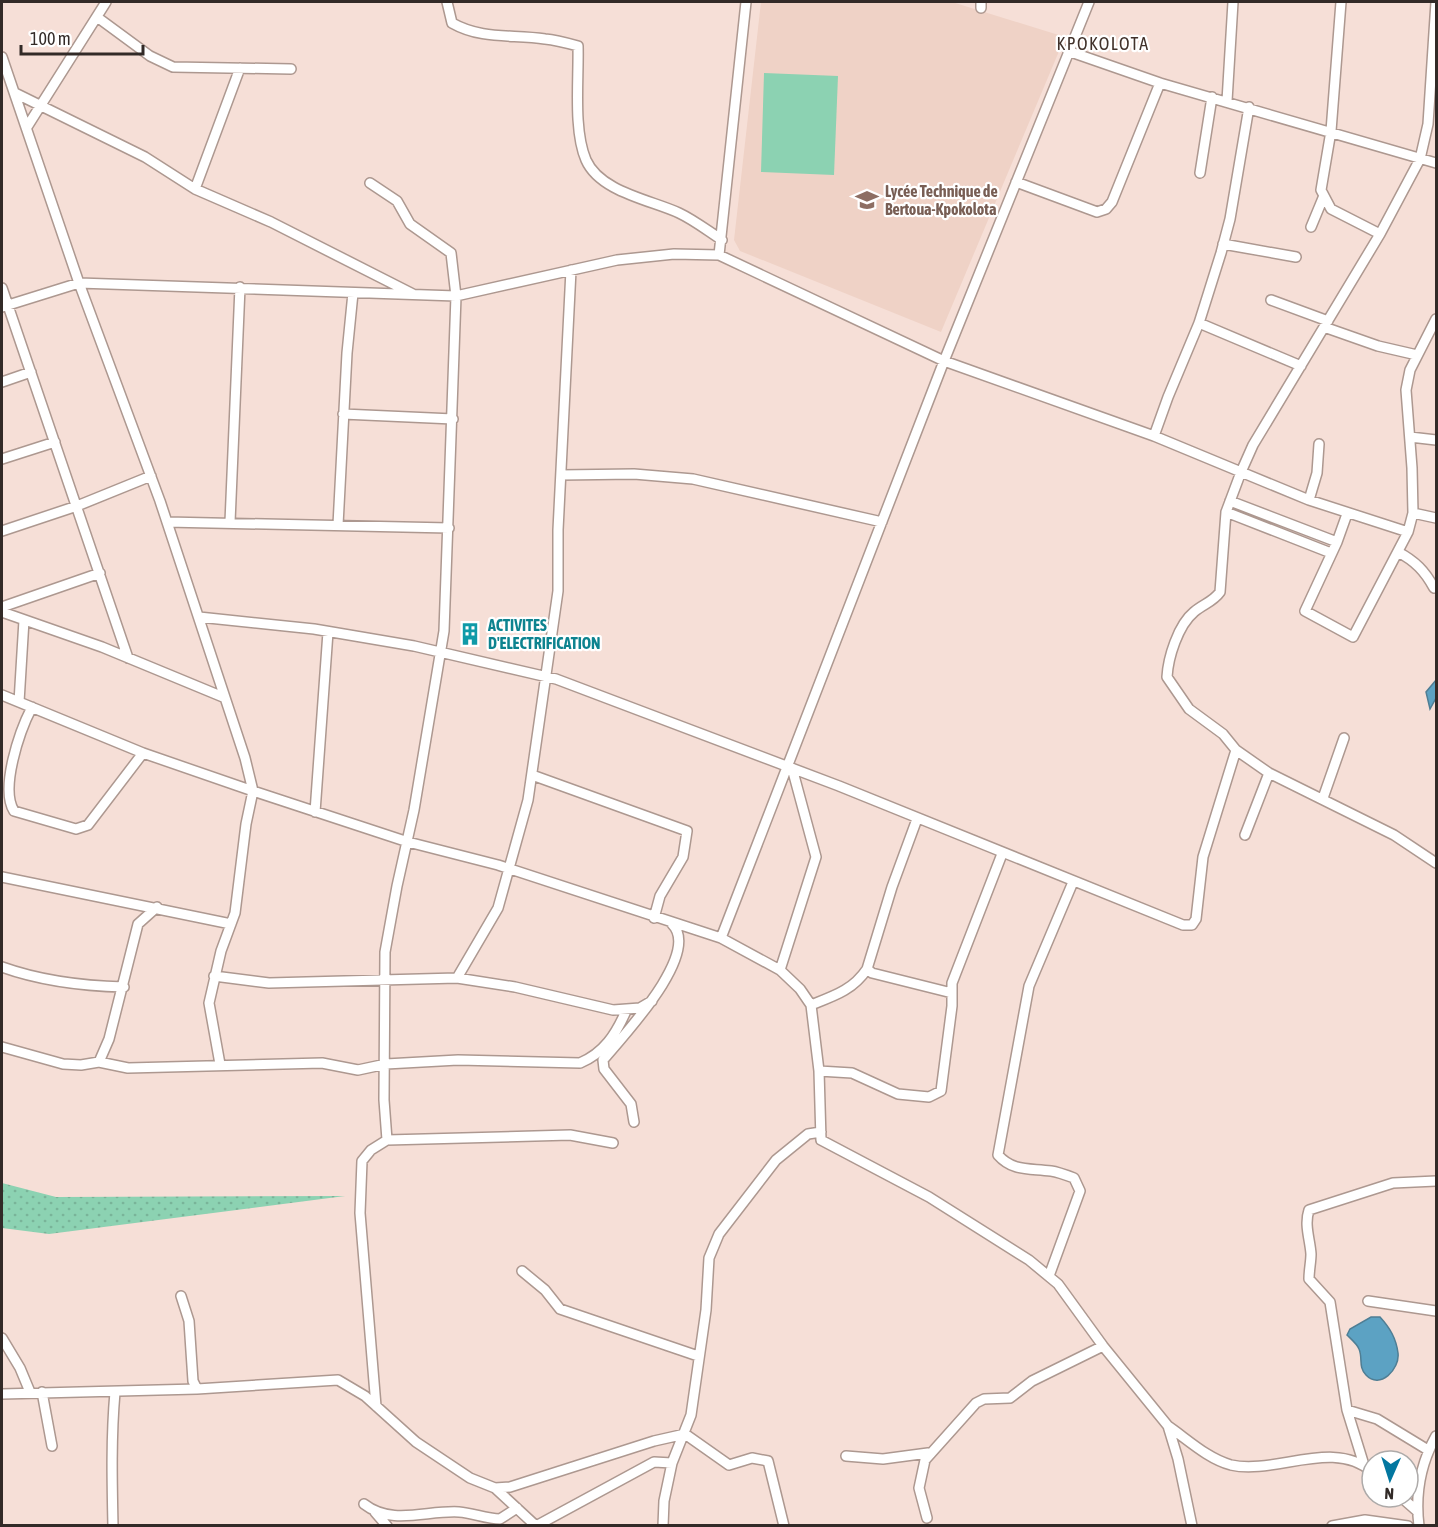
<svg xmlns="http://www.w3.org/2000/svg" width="1438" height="1527" font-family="'Asap Condensed',sans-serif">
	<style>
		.built { fill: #efd2c6 }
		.grass { fill: url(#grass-dots) }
		.park { fill: #8cd2b2 }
		.water { fill: #5ca2c3; stroke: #4f7e94; stroke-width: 1.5 }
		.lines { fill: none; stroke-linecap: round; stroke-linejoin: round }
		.minor-casing { stroke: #ad9890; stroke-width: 12 }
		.minor { stroke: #fff; stroke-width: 9 }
		.labels { text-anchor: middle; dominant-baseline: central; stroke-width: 4.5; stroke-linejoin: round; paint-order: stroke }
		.education-label { font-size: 16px; font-weight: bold; fill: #785e54; stroke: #fff; text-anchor: start }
		.culture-label { font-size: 16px; font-weight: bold; fill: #0d838f; stroke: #fff; text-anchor: start }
		.neighbourhood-label { font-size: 18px; letter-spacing: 1.5px; fill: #41312a; stroke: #fff }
	</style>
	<defs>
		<pattern id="grass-dots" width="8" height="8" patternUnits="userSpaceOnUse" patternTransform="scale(1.5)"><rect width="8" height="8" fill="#8cd2b2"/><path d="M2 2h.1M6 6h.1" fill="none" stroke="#79b499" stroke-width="1.8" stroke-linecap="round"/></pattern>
	</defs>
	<rect width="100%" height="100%" fill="#f6dfd7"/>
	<path class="built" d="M761,2h191l113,35 -124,295 -201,-81 -6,-11z"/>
	<path class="grass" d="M2,1183l54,14 289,-1 -296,38 -47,-6z"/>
	<path class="park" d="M764,73l74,3 -4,99 -73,-3z"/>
	<path class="water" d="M1436,680v18l-6,11 -4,-17z
		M1371,1317h9c10,11 16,21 18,36 2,16 -18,37 -32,22 -8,-8 -3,-17 -7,-26 -2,-5 -8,-10 -12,-14l3,-6z"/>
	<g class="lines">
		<g class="minor-casing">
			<path id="minor" d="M447,2l5,21c30,17 61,11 93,16 11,1 22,4 33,7 1,32 -5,84 8,114 14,32 65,40 93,53 15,7 29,18 43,27
				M1341,2l-10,129 -10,59 10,19 49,25
				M981,8v-6
				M97,17l53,39 23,11 118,2
				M1068,51l92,32 276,80
				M2,57l77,226 81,218 85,257 8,33 155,51 90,23 223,73 59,32 20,19 11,16 8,66 2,69 108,57 100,63 29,24 45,62 65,80 10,33 14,67
				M15,93l130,64 50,32 76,33 142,72
				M1227,101l6,-99
				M27,127l79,-125
				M1200,173l12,-76
				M1016,182l81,30 9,-3 6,-7 48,-119
				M370,183l27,18 13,23 41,29 5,43 -12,335 -30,179 -17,76 -12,66 -1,148 3,40 183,-5 43,8
				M195,189l45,-121
				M1311,227l12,-29
				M1223,244l73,13
				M719,255l27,-253
				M2,288l126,370
				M1271,300l57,21
				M2,307l77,-24 377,13 161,-36 57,-6 45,1 225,106 210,75 87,36 12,-27 127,-211 40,-75 8,-35 8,-122
				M1199,323l102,43
				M1324,327l54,19 39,9
				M2,382l29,-10
				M343,414l110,5
				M1154,436l14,-39 31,-74 22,-70 9,-34 19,-112
				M1410,437l26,3
				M2,459l53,-17
				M561,475l73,-1 59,5 189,43
				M1309,500l8,-27 2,-29
				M1230,501l107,41
				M1226,512l105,41
				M1413,513l23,5
				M1347,514l-10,28 -32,69 48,26 55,-105 5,-19 -1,-45 -6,-78 4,-20 26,-51
				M167,522l282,6
				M230,522l10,-235
				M338,525l9,-172 6,-60
				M2,531l75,-25 74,-30
				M1398,552c17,9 27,19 36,36
				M2,607l98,-34
				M2,612l100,35 121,50
				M199,617l115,12 100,17 142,33 283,107 344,139h9l4,-6 7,-62 33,-107 33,23 125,62 42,28
				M2,695l141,58 110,38 -7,33 -11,89 -14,38 -12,52 11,61
				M19,702l5,-82
				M32,707c-13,25 -32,82 -18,104l62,18 12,-4 55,-72
				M1236,750l-13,-16 -34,-25 -22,-32c1,-19 11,-52 27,-65 9,-8 19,-10 26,-20l6,-80 15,-40 68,28 99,32
				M532,775l155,56 -4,26 -23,39 -6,22
				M1323,798l21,-60
				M315,812l13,-180
				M1245,835l24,-62
				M2,877l229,47
				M721,938l223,-577 145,-359
				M2,967c39,14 80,19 122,20
				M867,969l5,4 80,20
				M780,970l36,-113 -24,-89
				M214,976l55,7 188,-5 58,9 98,23 27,-2 12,-7
				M457,978l41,-70 30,-108 30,-209v-61l13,-260
				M811,1005c23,-9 42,-15 56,-36l25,-82 25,-68
				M2,1047l61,17 18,1 18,-3 29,6 194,-5 36,7 28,-6 72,-4 122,3c24,-10 36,-29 46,-52
				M99,1062l10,-23 29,-115 19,-17
				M819,1071l33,2 46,21 31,3 12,-6 11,-85v-23l50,-129
				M634,1122l-3,-18 -27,-35 -1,-9c20,-24 99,-107 69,-136
				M522,1271l23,19 15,19 138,47
				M1049,1276l31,-85 -6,-13c-8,-3 -16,-6 -23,-7 -21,-3 -38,1 -53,-16l31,-169 44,-104
				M181,1296l8,25 4,60 4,8
				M1368,1301l68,10
				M2,1338l18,30 10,24
				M42,1392l10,54
				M2,1394l195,-5 141,-9 27,16 51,46 54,36 25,10 15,-1 144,-46 31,-7 44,31 23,-7 16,3 16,65
				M376,1406l-16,-193 2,-52 9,-11 16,-10
				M1347,1410l30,9 51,31
				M1168,1426c19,13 40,33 63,39 44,10 103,-27 141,7
				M846,1456l37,3 45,-6
				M1364,1465l-17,-55 -17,-108 -21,-23c0,-9 2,-17 2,-25 -1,-15 -7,-29 -2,-44l84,-27 43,-2
				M495,1488l41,38
				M1401,1497l16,14
				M364,1504c28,22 63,6 95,8 14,1 27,7 41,7l17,-11
				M375,1512l12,14
				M927,1518l-8,-30 6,-28 51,-57 8,-4 26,-1 22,-17 71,-35
				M113,1526c-1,-45 -2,-89 2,-134
				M536,1526l118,-64 18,1
				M663,1526l1,-25 8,-38 19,-48 15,-105 3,-52 10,-24 57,-74 32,-26 13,-2
				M1332,1526l33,-6 43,6
				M1419,1526c-4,-32 2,-63 17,-90"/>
		</g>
		<use href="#minor" class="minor"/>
	</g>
	<defs>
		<g id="school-bare" transform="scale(1.8)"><path d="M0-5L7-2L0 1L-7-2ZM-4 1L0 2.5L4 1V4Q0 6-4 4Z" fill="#8d6e63" stroke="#fff" stroke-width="2.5" paint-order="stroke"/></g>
		<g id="building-bare" transform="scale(1.8)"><path d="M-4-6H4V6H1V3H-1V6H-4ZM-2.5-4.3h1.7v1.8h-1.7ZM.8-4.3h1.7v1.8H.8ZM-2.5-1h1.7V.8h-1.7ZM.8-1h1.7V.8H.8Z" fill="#0f9aa8" stroke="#fff" stroke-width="2.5" paint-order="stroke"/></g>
	</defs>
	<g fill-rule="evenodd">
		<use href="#school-bare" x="867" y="200"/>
		<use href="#building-bare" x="470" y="634"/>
	</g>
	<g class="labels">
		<g class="education-label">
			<text x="885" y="191">Lycée Technique de<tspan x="885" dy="18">Bertoua-Kpokolota</tspan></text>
		</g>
		<g class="culture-label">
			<text x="488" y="625">ACTIVITES<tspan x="488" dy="18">D'ELECTRIFICATION</tspan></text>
		</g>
		<g class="neighbourhood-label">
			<text x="1103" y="43">KPOKOLOTA</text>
		</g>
	</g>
	<rect width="1438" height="1527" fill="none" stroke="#322a27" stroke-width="6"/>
	<g transform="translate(1390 1479) rotate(183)"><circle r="28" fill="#ffffff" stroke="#adaaa9" stroke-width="1.5"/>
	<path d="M0-4.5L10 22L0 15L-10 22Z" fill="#0377a0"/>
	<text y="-9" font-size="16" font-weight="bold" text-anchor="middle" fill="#322a27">N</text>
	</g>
	<path d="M21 45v9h122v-9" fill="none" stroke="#322a27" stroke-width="3"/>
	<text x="30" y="45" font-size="18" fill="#322a27" stroke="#ffffff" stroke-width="4.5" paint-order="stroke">100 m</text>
</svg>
